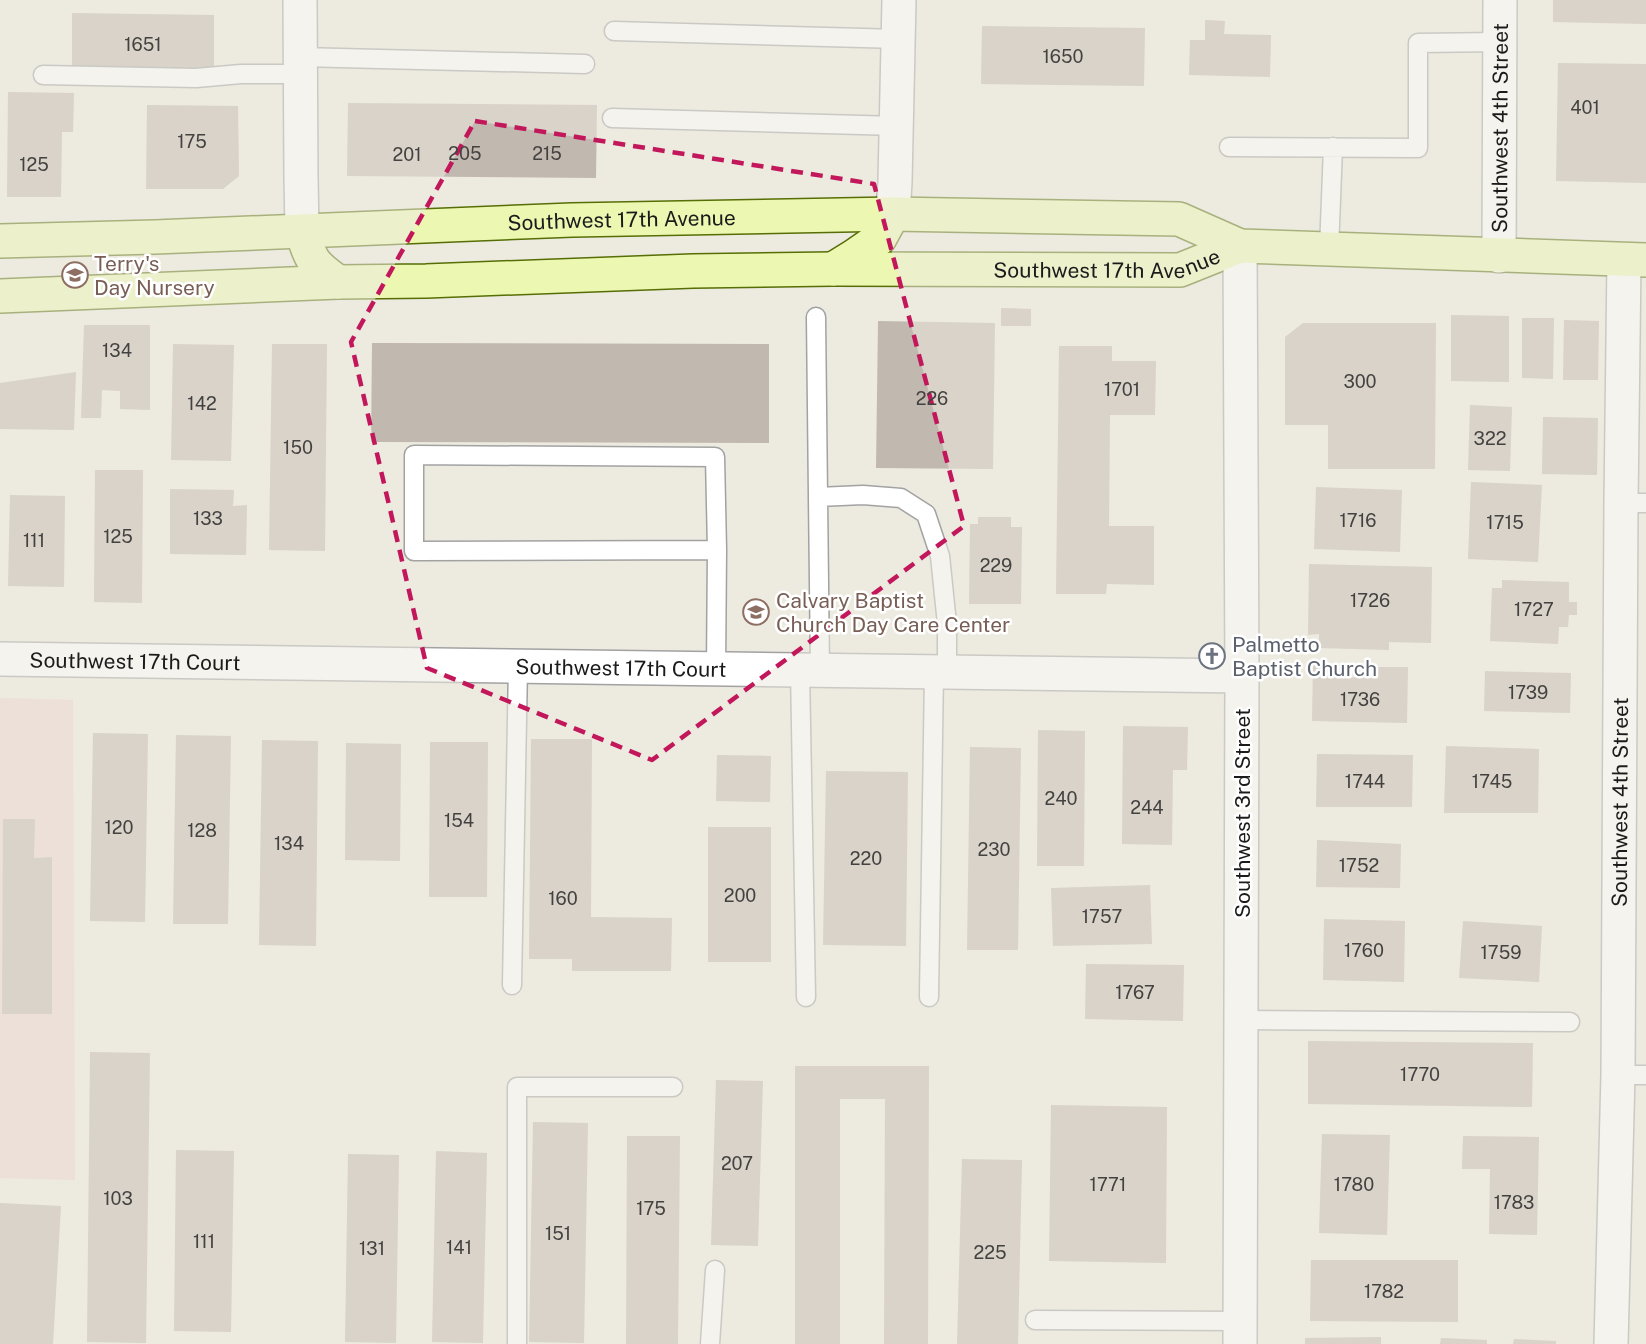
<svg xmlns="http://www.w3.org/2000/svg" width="1646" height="1344" font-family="'Public Sans',sans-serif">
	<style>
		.commercial { fill: #eed4cf }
		.building { fill: #c1b9b0 }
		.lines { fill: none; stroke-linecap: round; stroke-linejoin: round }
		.service-casing { stroke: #a2a2a2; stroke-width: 21 }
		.minor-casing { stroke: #a2a2a2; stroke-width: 36 }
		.secondary-casing { stroke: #566e05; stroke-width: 36 }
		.service { stroke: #fff; stroke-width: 18 }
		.minor { stroke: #fff; stroke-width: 33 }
		.secondary { stroke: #ecf8b2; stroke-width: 33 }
		.marked { fill: none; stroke: #c2185b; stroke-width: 4.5; stroke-dasharray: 12 8; stroke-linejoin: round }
		.labels { text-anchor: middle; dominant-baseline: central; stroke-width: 5; stroke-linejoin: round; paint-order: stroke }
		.number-label { font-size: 18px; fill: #444240 }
		.street-label { font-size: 21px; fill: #1b1b1b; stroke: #fff }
		.education-label { font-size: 21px; fill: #785e54; stroke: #fff; text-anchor: start }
		.worship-label { font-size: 21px; fill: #5b616d; stroke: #fff; text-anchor: start }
	</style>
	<rect width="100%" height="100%" fill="#edeae0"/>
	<path class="commercial" d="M0,698l73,2 2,480 -75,-2z"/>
	<path class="building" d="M1553,0h93v24l-93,-2z
		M72,13l142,2v59l-142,-2z
		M1205,20l20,1 -1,13 47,1 -1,42 -81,-2 1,-35h15z
		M982,26l163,2 -1,58 -163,-2z
		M1558,63l88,1v119l-90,-2z
		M8,92l66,1 -1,39h-11l-1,65h-54z
		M348,103l249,2 -1,73 -249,-2z
		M147,105l91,1 1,70 -16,13h-77z
		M1001,308l30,1v17h-30z
		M1451,315l58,1v66l-58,-1z
		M1522,318h32l-1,61 -31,-1z
		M1564,320l35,1 -1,59h-35z
		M878,321l117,2 -2,146 -117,-1z
		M1303,323h133l-1,146h-107v-44h-43v-88z
		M84,325h66v85l-30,-1v-18l-18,-1 -1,28h-20z
		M372,343l397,1v99l-398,-1z
		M173,344l61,1 -3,116 -60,-1z
		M272,344h55l-2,207 -56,-1z
		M1059,346h53v15h44l-1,54h-45l-1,111h45v59l-47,-1 -1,10h-50z
		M76,372l-2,58 -74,-1v-46z
		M1470,405l42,2 -2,64 -42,-1z
		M1543,417l55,1 -1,57 -55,-1z
		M95,470h48l-1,133 -48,-1z
		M1471,482l71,3 -4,77 -70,-3z
		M1316,487l86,3 -2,62 -86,-3z
		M170,489l64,1 -1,16 14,-1 -1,50 -76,-1z
		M10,495l55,1 -1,91 -56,-1z
		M978,517h33v10h11l-1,77h-52l1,-80h8z
		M1309,564l123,3 -1,76 -42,-1v8l-70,-2v-14l-11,1z
		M1502,580l67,2v20h8v13h-8l-1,12h-9l-1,17 -68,-3 2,-53h10z
		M1313,664h31l-1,13 33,1v-11h32l-1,56 -95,-2z
		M1485,671l86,2 -1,40 -86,-2z
		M1123,726l65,1 -1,43h-14l-1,75 -50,-1z
		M1038,730l47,1 -1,135h-47z
		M93,733l55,1 -3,188 -55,-1z
		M176,735l55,1 -3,188h-55z
		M531,739h61l-1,178 81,1 -1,53h-99v-12h-43z
		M262,740l56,1 -2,205 -57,-1z
		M430,742h58l-1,155h-58z
		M346,743l55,1 -1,117 -55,-1z
		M1446,746l93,3 -1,64h-94z
		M970,747l51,1 -3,202h-51z
		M1317,754l96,1 -1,52h-96z
		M717,755l54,1 -1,46 -54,-1z
		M826,771l82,1 -2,174 -83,-1z
		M3,819h32l-1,39 18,-1v157h-50z
		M708,827h63v135h-63z
		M1317,840l84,4 -1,44 -84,-1z
		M1150,885l2,59 -99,2 -2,-58z
		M1324,919l81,2 -1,61 -81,-2z
		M1463,921l79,5 -3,56 -80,-4z
		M1086,964l98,1 -1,56 -98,-2z
		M1308,1041l225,2 -1,64 -224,-3z
		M90,1052l60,1 -4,290 -59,-1z
		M795,1066h134l-1,278h-44l1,-245h-45v245h-45z
		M716,1080l47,1 -5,165 -47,-1z
		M1051,1105l116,2 -1,156 -117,-2z
		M533,1122l55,1 -4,220 -55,-1z
		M1322,1134l68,1 -3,100 -68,-2z
		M627,1136h53l-2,208h-52z
		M1463,1136l76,1 -2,98 -48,-1 1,-65h-28z
		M176,1150l58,1 -3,181 -57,-1z
		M436,1151l51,2 -4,190 -51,-1z
		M348,1154l51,1 -3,188 -51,-1z
		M962,1159l60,1 -4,184h-61z
		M0,1203l61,3 -8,138h-53z
		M1311,1260h147v62l-148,-1z
		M1381,1337v7h-76v-6z
		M1441,1338l46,2v4h-47z
		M1514,1339l42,2v3h-43z"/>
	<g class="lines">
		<g class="service-casing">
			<path id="service" d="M614,31l285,8
				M300,57l285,7
				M43,75l153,3 45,-4h59
				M612,118l285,8
				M1229,147l189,1v-105l82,-1
				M1329,250l4,-103
				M816,317l2,180
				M1621,503h25
				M716,669l1,-119 -2,-93 -301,-2v96l303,-1
				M800,670l6,327
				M820,670l-2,-173 45,-2 38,3 25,16 14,42 7,68v48
				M512,985l6,-319
				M929,997l5,-325
				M1242,1020l328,2
				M1618,1075h28
				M1035,1320l205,1
				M517,1344v-257h156
				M710,1344l5,-74"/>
		</g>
		<g class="minor-casing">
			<g id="minor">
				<path d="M300,0l1,178 1,53"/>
				<path d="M893,214l2,-32 4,-182"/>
				<path d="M1240,246l2,430 -2,668"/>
				<path id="s1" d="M1499,256l1,-256"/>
				<path id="s2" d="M0,659l1242,17"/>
				<path id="s3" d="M1611,1344l7,-269 3,-572 3,-243"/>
			</g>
		</g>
		<g class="secondary-casing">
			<g id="secondary">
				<path d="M302,231c8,29 12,34 36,51"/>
				<path id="s4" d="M0,241l155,-4 417,-17 321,-6 286,5 61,27 406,14"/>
				<path d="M833,269l21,-13 26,-18 13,-24"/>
				<path id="s5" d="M0,296l338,-14 88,-1 267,-10 140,-2 347,1 60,-24"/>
			</g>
		</g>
		<use href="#service" class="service"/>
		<use href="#minor" class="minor"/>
		<use href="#secondary" class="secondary"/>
	</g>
	<path d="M0 0H1646V1344H0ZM475,121l399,63 90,342 -312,234 -225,-92 -76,-326z" fill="#edeae0" fill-opacity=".55" fill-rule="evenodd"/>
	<path class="marked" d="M475,121l399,63 90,342 -312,234 -225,-92 -76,-326z"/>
	<defs>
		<g id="school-ring" transform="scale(1.35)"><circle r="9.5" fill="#fff" stroke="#8d6e63" stroke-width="1.5"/><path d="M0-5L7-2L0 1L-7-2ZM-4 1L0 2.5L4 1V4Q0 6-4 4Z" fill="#8d6e63"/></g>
		<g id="church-ring" transform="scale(1.35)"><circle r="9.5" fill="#fff" stroke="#6b7280" stroke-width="1.5"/><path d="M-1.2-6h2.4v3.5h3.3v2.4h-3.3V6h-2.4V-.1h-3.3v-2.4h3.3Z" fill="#6b7280"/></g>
	</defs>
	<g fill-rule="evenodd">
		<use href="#school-ring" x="75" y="275"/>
		<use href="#school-ring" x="756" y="612"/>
		<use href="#church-ring" x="1212" y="656"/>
	</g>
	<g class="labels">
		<g class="number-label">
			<text x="143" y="44">1651</text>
			<text x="1063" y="56">1650</text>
			<text x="1585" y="107">401</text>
			<text x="192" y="141">175</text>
			<text x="465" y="153">205</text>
			<text x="547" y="153">215</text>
			<text x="407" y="154">201</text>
			<text x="34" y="164">125</text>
			<text x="117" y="350">134</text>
			<text x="1360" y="381">300</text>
			<text x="1122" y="389">1701</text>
			<text x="932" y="398">226</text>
			<text x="202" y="403">142</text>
			<text x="1490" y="438">322</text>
			<text x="298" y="447">150</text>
			<text x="208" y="518">133</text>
			<text x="1358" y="520">1716</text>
			<text x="1505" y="522">1715</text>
			<text x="118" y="536">125</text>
			<text x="34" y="540">111</text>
			<text x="996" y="565">229</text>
			<text x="1370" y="600">1726</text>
			<text x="1534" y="609">1727</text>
			<text x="1528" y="692">1739</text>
			<text x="1360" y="699">1736</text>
			<text x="1365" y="781">1744</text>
			<text x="1492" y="781">1745</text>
			<text x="1061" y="798">240</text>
			<text x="1147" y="807">244</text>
			<text x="459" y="820">154</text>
			<text x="119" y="827">120</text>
			<text x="202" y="830">128</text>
			<text x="289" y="843">134</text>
			<text x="994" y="849">230</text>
			<text x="866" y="858">220</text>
			<text x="1359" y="865">1752</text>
			<text x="740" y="895">200</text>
			<text x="563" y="898">160</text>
			<text x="1102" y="916">1757</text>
			<text x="1364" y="950">1760</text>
			<text x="1501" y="952">1759</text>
			<text x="1135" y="992">1767</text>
			<text x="1420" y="1074">1770</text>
			<text x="737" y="1163">207</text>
			<text x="1108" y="1184">1771</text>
			<text x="1354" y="1184">1780</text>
			<text x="118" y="1198">103</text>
			<text x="1514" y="1202">1783</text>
			<text x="651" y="1208">175</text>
			<text x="558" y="1233">151</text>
			<text x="204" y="1241">111</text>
			<text x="459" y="1247">141</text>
			<text x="372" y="1248">131</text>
			<text x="990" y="1252">225</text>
			<text x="1384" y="1291">1782</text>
		</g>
		<g class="street-label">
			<text stroke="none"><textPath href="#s1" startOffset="128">Southwest 4th Street</textPath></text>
			<text stroke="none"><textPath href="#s4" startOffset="622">Southwest 17th Avenue</textPath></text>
			<text stroke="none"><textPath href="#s5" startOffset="1108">Southwest 17th Avenue</textPath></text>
			<text stroke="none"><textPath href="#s2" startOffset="135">Southwest 17th Court</textPath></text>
			<text stroke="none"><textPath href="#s2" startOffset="621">Southwest 17th Court</textPath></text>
			<text stroke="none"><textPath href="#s3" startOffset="542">Southwest 4th Street</textPath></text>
			<text transform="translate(1242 813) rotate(-90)">Southwest 3rd Street</text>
		</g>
		<g class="education-label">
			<text x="94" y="263">Terry's<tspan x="94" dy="24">Day Nursery</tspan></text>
			<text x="776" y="600">Calvary Baptist<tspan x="776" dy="24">Church Day Care Center</tspan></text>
		</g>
		<g class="worship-label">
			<text x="1232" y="644">Palmetto<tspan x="1232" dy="24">Baptist Church</tspan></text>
		</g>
	</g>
</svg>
